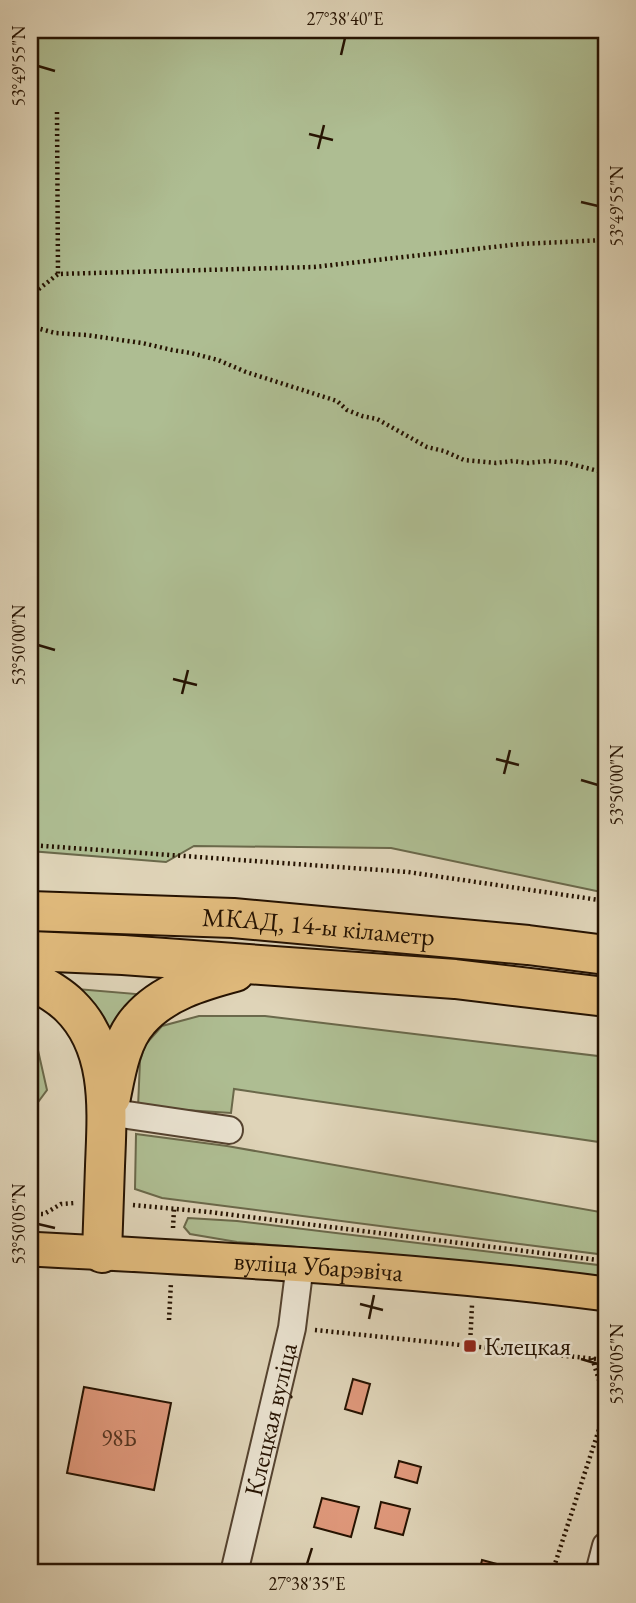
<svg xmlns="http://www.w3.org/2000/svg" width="636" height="1603" font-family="'EB Garamond',serif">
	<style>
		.green { fill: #aebd92; stroke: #6a684a; stroke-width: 2 }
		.building { fill: #df987b; stroke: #251201; stroke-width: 2 }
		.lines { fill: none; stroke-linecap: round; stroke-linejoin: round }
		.minor-casing { stroke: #54422f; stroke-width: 30 }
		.major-casing { stroke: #251201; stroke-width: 37 }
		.highway-casing { stroke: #251201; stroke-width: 42 }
		.path { stroke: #251201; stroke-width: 4.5; stroke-dasharray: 2 3.5; stroke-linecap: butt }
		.minor { stroke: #eae3d1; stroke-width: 26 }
		.major { stroke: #e0ba7c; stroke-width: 33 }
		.highway { stroke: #e0ba7c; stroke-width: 38 }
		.ticks { fill: none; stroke: #251201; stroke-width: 2.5 }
		.poi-dot { fill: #8f2418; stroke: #eae3d1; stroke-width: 2.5 }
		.labels { text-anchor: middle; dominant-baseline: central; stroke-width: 5; stroke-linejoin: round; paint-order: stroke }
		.number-label { font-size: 23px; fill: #543420 }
		.street-label { font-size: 26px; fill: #251201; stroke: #eae3d1 }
		.poi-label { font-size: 26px; fill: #251201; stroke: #eae3d1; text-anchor: start }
		.neatline { fill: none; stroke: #251201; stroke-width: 2.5 }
		.ticks-label { font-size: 18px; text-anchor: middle; fill: #251201 }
	</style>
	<rect width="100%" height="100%" fill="#dfd4b8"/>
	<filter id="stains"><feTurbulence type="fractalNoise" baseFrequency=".00286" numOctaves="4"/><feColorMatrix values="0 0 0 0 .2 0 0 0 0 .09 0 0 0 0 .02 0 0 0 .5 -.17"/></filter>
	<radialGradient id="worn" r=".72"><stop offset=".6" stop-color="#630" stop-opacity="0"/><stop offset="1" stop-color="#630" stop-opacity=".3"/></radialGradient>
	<path class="green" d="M30,30h576v863l-215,-45 -197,-2 -28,16 -136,-11z
		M65,988l83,7 -39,57z
		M30,1015l17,75 -17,23z
		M199,1016h66l341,41v86l-372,-54 -3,24 -93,-6 2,-46 5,-16 17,-19z
		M136,1134l91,12 379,67v42l-444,-57 -27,-9z
		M188,1218l49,3 369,45v13l-236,-26 -133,-11 -47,-8 -6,-7z"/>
	<path class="building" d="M353,1379l17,5 -8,30 -17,-5z
		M84,1387l87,16 -17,87 -87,-17z
		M399,1461l22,6 -4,16 -22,-6z
		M322,1498l37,9 -8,30 -37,-10z
		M381,1502l29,7 -7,26 -28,-7z
		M482,1560l26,7 -2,6h-27z"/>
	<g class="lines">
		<g class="minor-casing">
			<g id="minor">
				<path d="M107,1112l122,18"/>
				<path id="s1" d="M234,1573l58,-245 8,-64"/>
				<path d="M599,1573l7,-27"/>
			</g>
		</g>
		<g class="major-casing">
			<g id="major">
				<path id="s2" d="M30,1249c192,10 385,20 576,45"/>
			</g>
		</g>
		<g class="highway-casing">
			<g id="highway">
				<path id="s3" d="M30,911l203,7 295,27 78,10"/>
				<path d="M30,951l93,4 332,24 151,18"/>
				<path d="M30,979c14,8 29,16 40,27 43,42 37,106 35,160 -1,29 -2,58 -3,87"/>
				<path d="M111,1097c5,-25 10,-57 28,-77 24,-28 62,-39 96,-48"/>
			</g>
		</g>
		<path class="path" d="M57,112l1,162 256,-7 206,-23 86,-4
			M30,296l28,-22
			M30,326l25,7 31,2 56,8 30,7 19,3 27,7 28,12 91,29 10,9 15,6 15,3 50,28 17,4 20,9 32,3 17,-2 15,2 20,-2 19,2 39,10
			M30,845l378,27 198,29
			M133,1205l76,7 397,49
			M30,1214h14l17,-10 14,-1
			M173,1228l1,-19
			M169,1320l2,-38
			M315,1330l291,30
			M470,1346l2,-41
			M592,1358l14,44
			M552,1573l54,-165"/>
		<use href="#minor" class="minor"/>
		<use href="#major" class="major"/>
		<use href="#highway" class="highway"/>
	</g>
	<path class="ticks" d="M341,55l4,-17M38,66l17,5M309,134l24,6M318,149l6,-24M581,202l17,4M38,645l17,5M173,679l24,6M182,694l6,-24M496,759l23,6M504,774l6,-24M581,780l17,5M38,1224l17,4M360,1304l23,6M369,1319l5,-24M581,1359l17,5M307,1564l5,-16"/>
	<rect class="poi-dot" x="463" y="1339" width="14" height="14" rx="3.5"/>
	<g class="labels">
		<g class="number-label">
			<text x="119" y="1438">98Б</text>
		</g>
		<g class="street-label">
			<text stroke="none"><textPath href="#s3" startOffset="289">МКАД, 14-ы кіламетр</textPath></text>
			<text stroke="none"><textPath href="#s2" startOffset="289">вуліца Убарэвіча</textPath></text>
			<text stroke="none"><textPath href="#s1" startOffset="158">Клецкая вуліца</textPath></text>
		</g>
		<g class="poi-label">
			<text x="484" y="1346">Клецкая</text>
		</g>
	</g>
	<rect width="636" height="1603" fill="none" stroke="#dfd4b8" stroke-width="77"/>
	<rect x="38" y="38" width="560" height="1526" class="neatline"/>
	<g class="ticks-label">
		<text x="345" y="25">27°38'40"E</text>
		<text transform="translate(19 66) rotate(-90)" y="6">53°49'55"N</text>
		<text transform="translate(617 206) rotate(-90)" y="6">53°49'55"N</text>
		<text transform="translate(19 645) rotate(-90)" y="6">53°50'00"N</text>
		<text transform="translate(617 785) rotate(-90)" y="6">53°50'00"N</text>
		<text transform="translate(19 1224) rotate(-90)" y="6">53°50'05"N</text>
		<text transform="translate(617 1364) rotate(-90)" y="6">53°50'05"N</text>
		<text x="307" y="1590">27°38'35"E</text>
	</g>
	<rect width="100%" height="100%" filter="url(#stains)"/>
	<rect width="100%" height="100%" fill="url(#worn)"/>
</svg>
